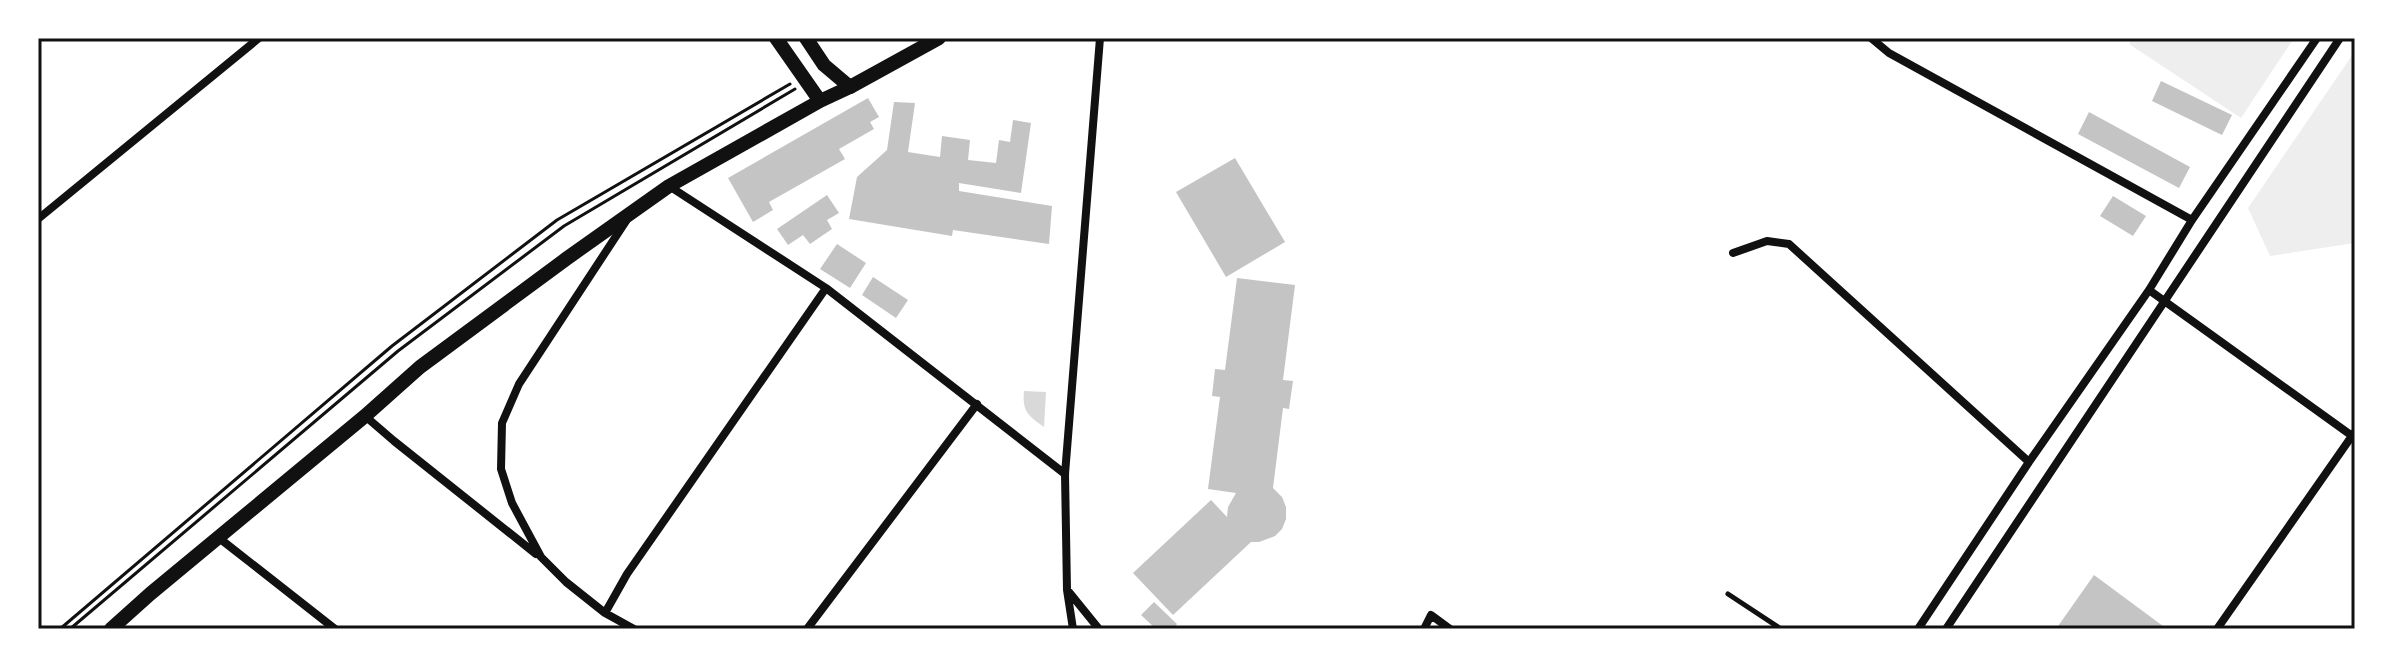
<svg xmlns="http://www.w3.org/2000/svg" width="2393" height="667" font-family="Mulish,sans-serif">
	<style>
		.green { fill: #eee }
		.water { fill: #d9d9d9 }
		.building { fill: #c4c4c4 }
		.lines { fill: none; stroke-linecap: round; stroke-linejoin: round }
		.path { stroke: #111; stroke-width: 3 }
		.service { stroke: #111; stroke-width: 5 }
		.minor { stroke: #111; stroke-width: 8 }
		.tertiary { stroke: #111; stroke-width: 14 }
		.secondary { stroke: #111; stroke-width: 14 }
		.neatline { fill: none; stroke: #111; stroke-width: 3 }
	</style>
	<rect width="100%" height="100%" fill="#fff"/>
	<path class="green" d="M2133,38h161l-53,80 -112,-74z
		M2355,51v192l-85,13 -22,-48z"/>
	<path class="water" d="M1024,391l22,1 -2,35c-16,-11 -22,-16 -20,-36z"/>
	<path class="building" d="M2161,81l71,34 -10,20 -70,-34z
		M868,98l11,19 -9,5 4,7 -35,20 6,10 -76,43 4,8 -20,12 -25,-44z
		M894,102l21,1 -7,49 32,5 2,-21 28,4 -2,20 28,3 3,-23 11,2 3,-22 18,3 -10,70 -62,-10v8l93,15 -3,38 -96,-14 -1,6 -103,-17 8,-42 30,-27z
		M2089,112l101,55 -11,21 -101,-54z
		M1235,158l50,84 -59,35 -50,-85z
		M827,195l12,18 -12,7 5,9 -22,15 -7,-9 -15,10 -11,-16z
		M2113,196l33,20 -13,20 -33,-20z
		M837,244l29,19 -16,25 -30,-19z
		M873,277l35,23 -12,18 -34,-23z
		M1237,278l58,7 -12,95 10,1 -4,28 -6,-1 -10,80 9,9 4,10v12l-4,10 -7,7 -16,6h-8l-78,73 -40,-42 78,-73 16,17 1,-10 8,-14 -28,-4 12,-92 -8,-1 3,-27 10,1z
		M2094,575l73,54h-111z
		M1154,602l23,22 -4,5h-17l-15,-14z"/>
	<g class="lines">
		<path class="path" d="M60,629l332,-283 165,-126 233,-136
			M70,629l328,-278 166,-125 231,-137"/>
		<path class="service" d="M1728,594l53,35"/>
		<path class="minor" d="M1871,38l18,15 303,167
			M669,186l157,102 239,186
			M38,219l221,-181
			M626,221l-107,163 -17,39 -1,46 11,34 29,54 25,25 39,31 29,16
			M1733,253l34,-12 22,3 240,218
			M2149,290l206,148
			M365,416l29,25 142,113
			M219,538l116,91
			M1069,592l30,37
			M605,613l22,-39 199,-286
			M807,629l170,-225
			M1073,629l-6,-39 -2,-116 35,-436
			M1424,629l7,-14 19,14
			M1918,629l111,-167 120,-172 43,-70 125,-182
			M1946,629l394,-591
			M2217,629l137,-196"/>
		<path class="tertiary" d="M850,87l89,-49"/>
		<path class="secondary" d="M776,38l44,63
			M111,629l39,-35 215,-178 55,-49 146,-108 103,-73 151,-85 30,-14 -26,-22 -18,-27"/>
	</g>
	<rect width="2393" height="667" fill="none" stroke="#ffffff" stroke-width="80"/>
	<rect x="40" y="40" width="2313" height="587" class="neatline"/>
</svg>
